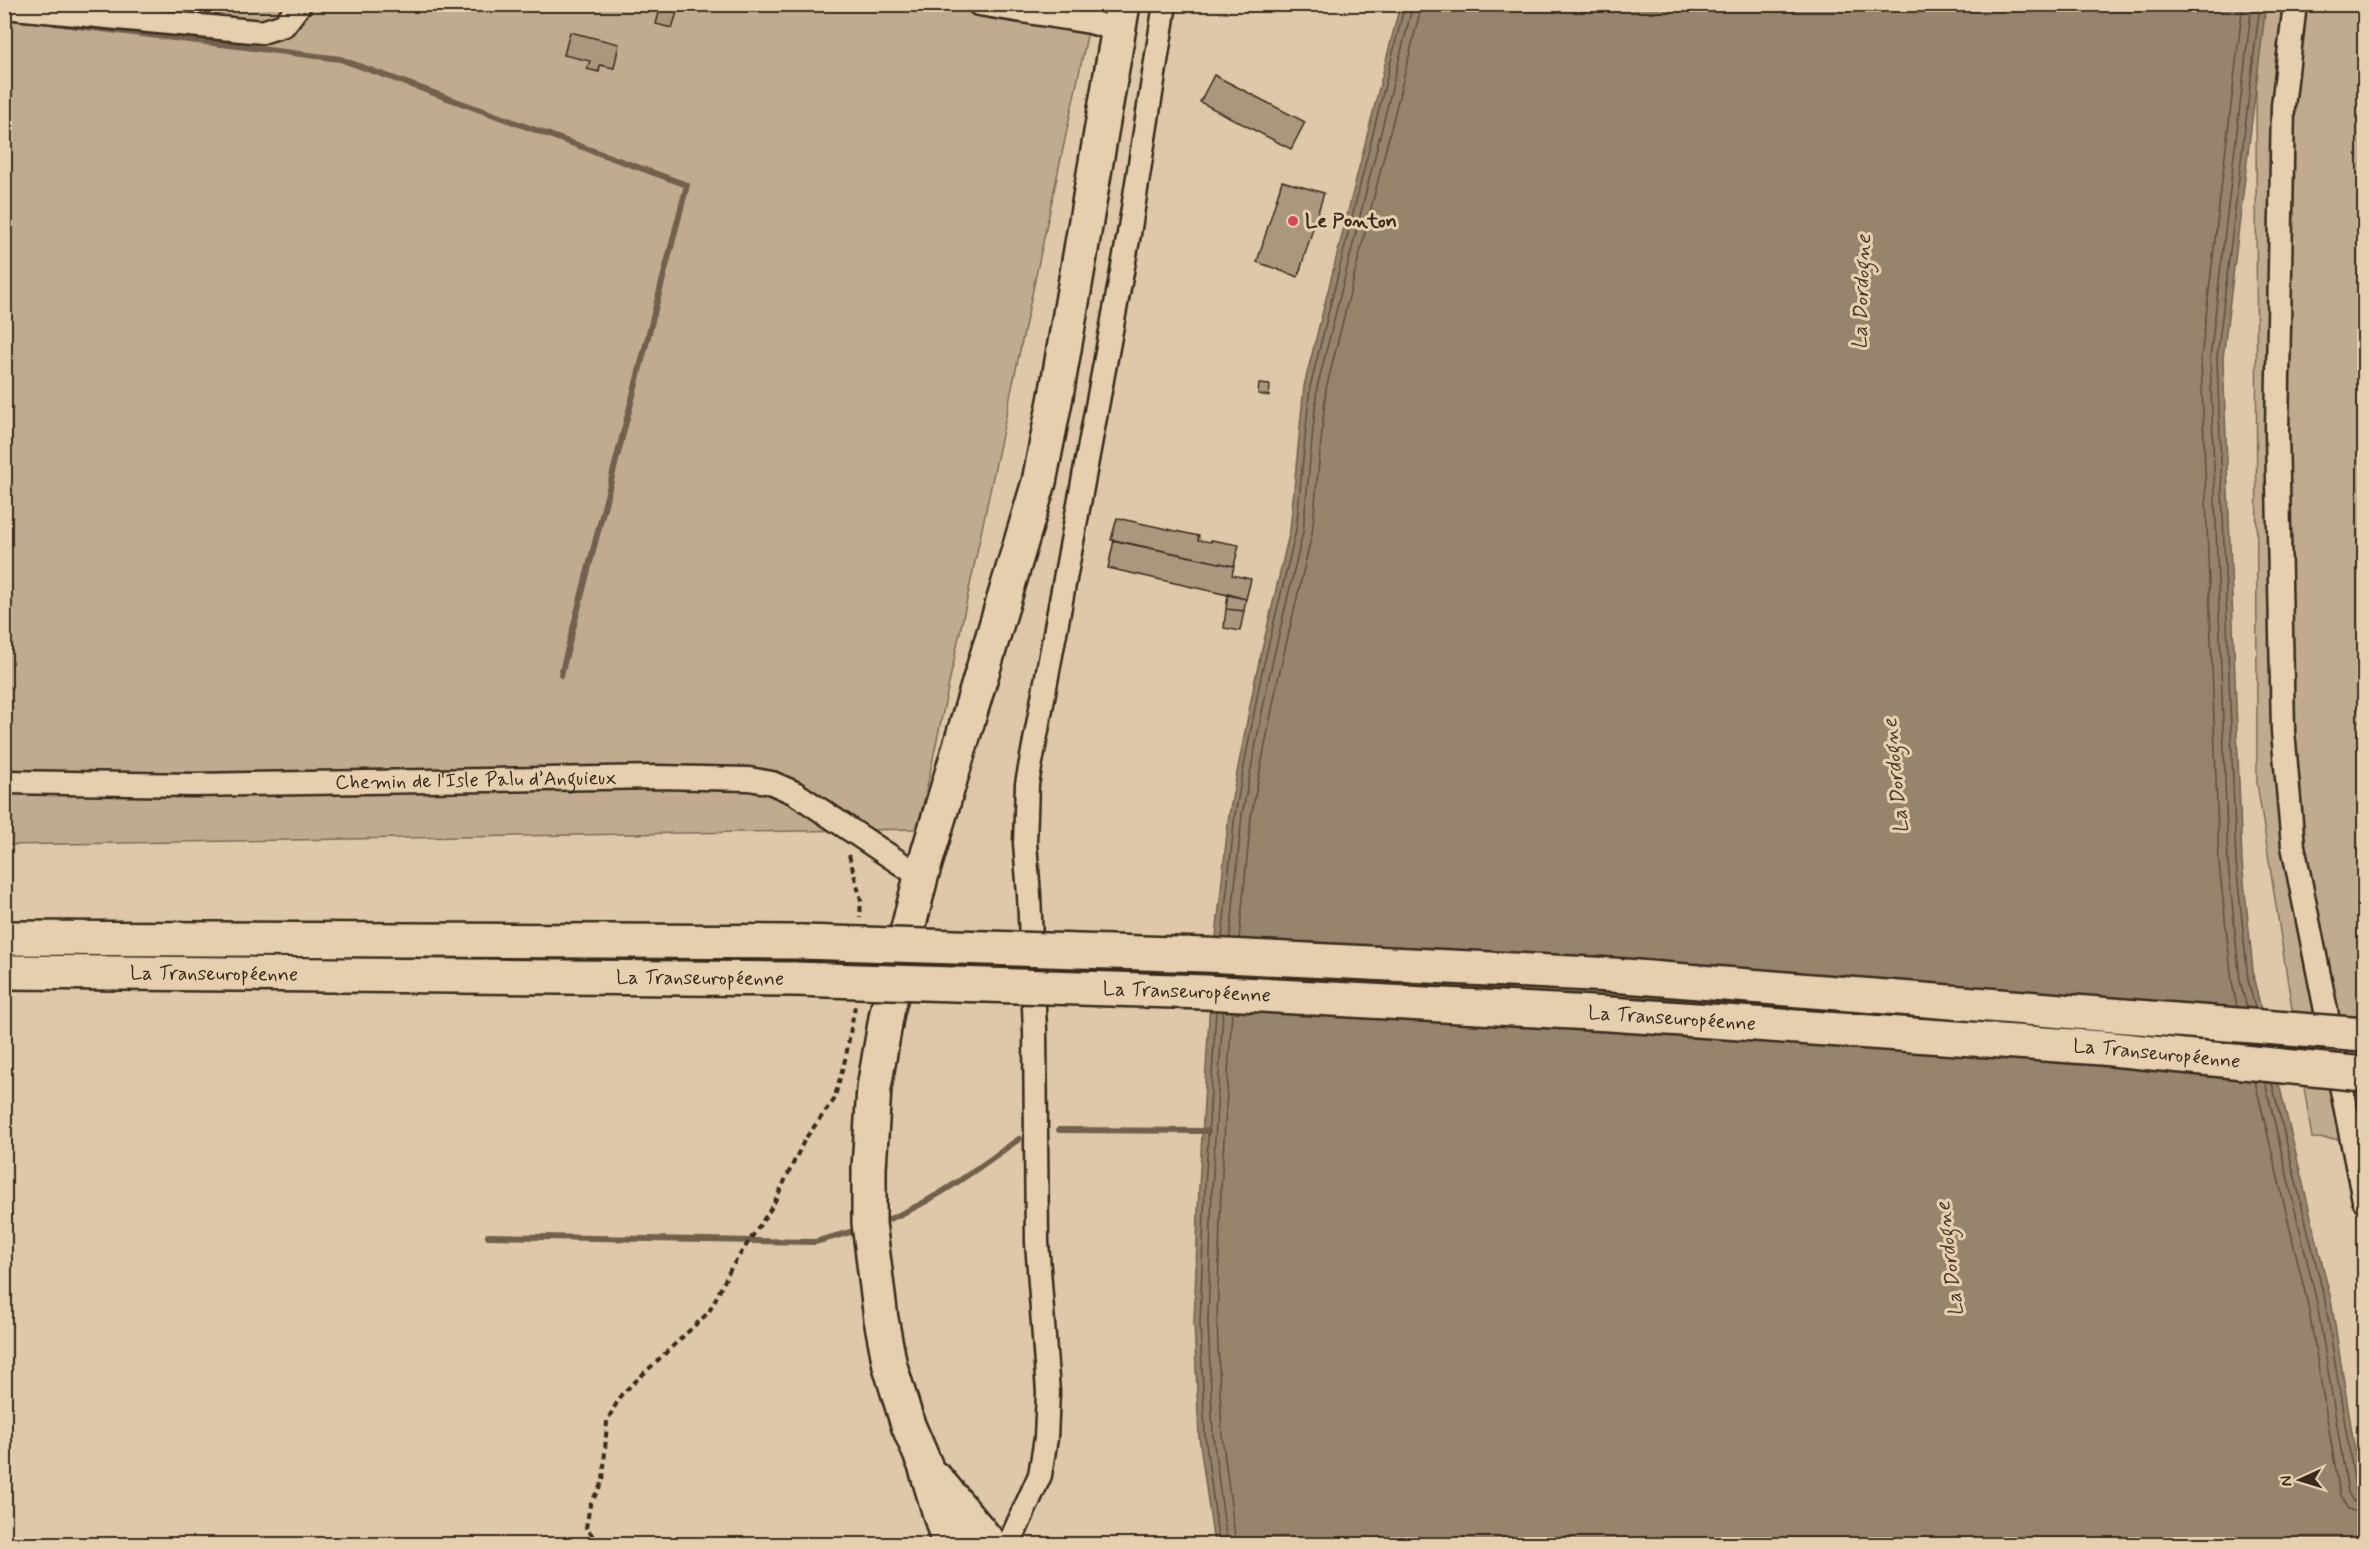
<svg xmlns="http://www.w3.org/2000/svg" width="2369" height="1549" font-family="Mynerve,sans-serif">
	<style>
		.green { fill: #c0ab90; stroke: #7e6a57; stroke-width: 1.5 }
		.water { fill: #97846d; stroke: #72604d; stroke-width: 1.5 }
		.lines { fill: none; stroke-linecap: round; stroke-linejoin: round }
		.shore { stroke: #604e3e; stroke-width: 1.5 }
		.stream { stroke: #72604d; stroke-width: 6 }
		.building { fill: #ab977e; stroke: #3b2a1e; stroke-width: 1.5 }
		.lane-casing { stroke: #3b2a1e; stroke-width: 16 }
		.street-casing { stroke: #3b2a1e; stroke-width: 27 }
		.primary-casing { stroke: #3b2a1e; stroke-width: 38 }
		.highway-casing { stroke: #3b2a1e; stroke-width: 38 }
		.path { stroke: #3b2a1e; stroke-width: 4; stroke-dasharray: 6 4.5; stroke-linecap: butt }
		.lane { stroke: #e5cfaf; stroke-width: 12 }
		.street { stroke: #e5cfaf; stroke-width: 22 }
		.primary { stroke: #e5cfaf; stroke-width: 33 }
		.highway { stroke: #e5cfaf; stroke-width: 33 }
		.highway-bridge-casing { stroke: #3b2a1e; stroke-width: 38; stroke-linecap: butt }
		.highway-bridge { stroke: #e5cfaf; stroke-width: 33 }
		.poi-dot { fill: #d1495b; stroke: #e5cfaf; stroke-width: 2 }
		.labels { text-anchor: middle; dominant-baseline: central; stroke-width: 6; stroke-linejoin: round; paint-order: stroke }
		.poi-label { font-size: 20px; font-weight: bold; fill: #3b2a1e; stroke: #e5cfaf; text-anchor: start }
		.street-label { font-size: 20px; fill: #3b2a1e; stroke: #e5cfaf }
		.water-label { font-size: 21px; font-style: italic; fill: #4d3c2e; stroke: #e5cfaf }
	</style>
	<rect width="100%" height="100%" fill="#dec8a9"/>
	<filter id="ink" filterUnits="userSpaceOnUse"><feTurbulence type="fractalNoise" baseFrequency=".0167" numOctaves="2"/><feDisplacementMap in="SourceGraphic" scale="12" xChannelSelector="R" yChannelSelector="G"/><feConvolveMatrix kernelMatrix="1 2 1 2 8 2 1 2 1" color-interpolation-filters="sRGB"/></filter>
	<g filter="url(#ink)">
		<path class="green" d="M883,4l207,18 -172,807 -913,16 -1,-840z
			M2256,5h108v1135l-52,-2 -55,-355z"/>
		<path class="water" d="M1400,5h866l-43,353 19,504 12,118 77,320 33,209v35h-1150l-15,-107 -5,-115 5,-135 12,-203 18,-170 27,-139 34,-145 14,-144z"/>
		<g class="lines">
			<path class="shore" d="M1222,938l13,-124 26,-138 35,-145 14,-144 95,-383
				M1230,938l12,-123 27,-138 34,-145 14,-144 96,-384
				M1239,939l12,-122 27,-138 34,-145 14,-145 96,-385
				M2237,1007l-5,-25 -13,-119 -18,-505 42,-354
				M2247,1008l-7,-27 -12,-118 -18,-505 42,-354
				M2255,1008l-7,-28 -12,-118 -19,-504 43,-354
				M1216,1011l-11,176 -5,135 5,114 14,108
				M1223,1011l-11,177 -4,134 5,114 14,108
				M1232,1011l-11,177 -4,134 5,113 14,109
				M2255,1081l53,224 32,190 8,14 16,5
				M2265,1082l52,221 31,190 6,9 10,3
				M2272,1083l53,218 31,191 3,5 5,1"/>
			<path class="stream" d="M54,23l286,36 347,126 -126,490
				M1059,1130l149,1
				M879,1223c51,-18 96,-53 140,-84
				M488,1236l327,6 46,-13"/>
		</g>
		<path class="building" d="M661,5l17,4 -6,19 -16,-4z
			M570,32l49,12 -5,24 -14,-3 -1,7 -12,-3 3,-8 -26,-6z
			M1214,75l91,47 -14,27 -91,-47z
			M1282,181l42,12 -26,84 -41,-15z
			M1259,384l11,1 -1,11 -11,-2z
			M1117,518l82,18 -1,4 13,2v-2l28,5 -5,21 -123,-26z
			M1114,540l120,26 -2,9 19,4 -5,20 -138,-31z
			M1228,594l18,5 -2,12 -18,-2z
			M1226,609l18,2 -4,20 -16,-3z"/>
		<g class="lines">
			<g class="lane-casing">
				<path id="lane" d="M1090,22l4,-18"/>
			</g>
			<g class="street-casing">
				<g id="street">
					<path d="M979,4l111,18 28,8"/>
					<path d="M2295,4l-12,102 -6,325 6,300 10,115 71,354"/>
					<path d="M4,7l258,25 22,-7 16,-21"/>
					<path id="s1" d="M4,782l190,3 463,-8 92,2 23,4 23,10 126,84"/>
					<path d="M1009,1544l31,-69 6,-37 2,-46 -11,-150 -2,-212 -6,-135 -4,-52 2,-59 102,-550 36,-230"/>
				</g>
			</g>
			<g class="primary-casing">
				<path id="primary" d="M936,1479l54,65
					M949,1544l-24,-79 -17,-40 -18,-59 -9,-47 -12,-96v-55l5,-80 13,-76 34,-135 118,-395 17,-86 67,-392"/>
			</g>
			<g class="highway-casing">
				<g id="highway">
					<path d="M4,938l798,4"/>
					<path id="s2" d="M4,972l791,7"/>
				</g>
			</g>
			<path class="path" d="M849,855l12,45 -1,18
				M600,1544l-14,-16 4,-23 13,-24 4,-60 14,-26 88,-83 22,-44 41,-61 33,-68 29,-39 12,-44 9,-50"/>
			<use href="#lane" class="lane"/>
			<use href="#street" class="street"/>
			<use href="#primary" class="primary"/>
			<use href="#highway" class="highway"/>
			<g class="highway-bridge-casing">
				<g id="highway-bridge">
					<path d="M802,942l403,13 407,20 752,60"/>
					<path id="s3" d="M795,979l410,13 404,22 493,34 262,26"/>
				</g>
			</g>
			<use href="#highway-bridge" class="highway-bridge"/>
		</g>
	</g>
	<circle class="poi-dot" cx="1293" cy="221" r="6"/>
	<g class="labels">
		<g class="poi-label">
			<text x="1305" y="221">Le Ponton</text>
		</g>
		<g class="street-label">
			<text stroke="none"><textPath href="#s1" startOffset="472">Chemin de l'Isle Palu d’Anguieux</textPath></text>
			<text stroke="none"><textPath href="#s2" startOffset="210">La Transeuropéenne</textPath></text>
			<text stroke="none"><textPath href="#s2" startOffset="696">La Transeuropéenne</textPath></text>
			<text stroke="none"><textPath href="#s3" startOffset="392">La Transeuropéenne</textPath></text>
			<text stroke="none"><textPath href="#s3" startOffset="878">La Transeuropéenne</textPath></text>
			<text stroke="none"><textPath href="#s3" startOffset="1364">La Transeuropéenne</textPath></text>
		</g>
		<g class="water-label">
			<text transform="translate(1862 292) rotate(-88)">La Dordogne</text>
			<text transform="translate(1896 776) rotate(-96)">La Dordogne</text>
			<text transform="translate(1950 1259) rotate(-97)">La Dordogne</text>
		</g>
	</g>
	<rect width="2369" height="1549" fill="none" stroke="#e5cfaf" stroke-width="24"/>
	<rect x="12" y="12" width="2345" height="1525" fill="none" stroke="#3b2a1e" stroke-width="2" filter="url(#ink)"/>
	<g transform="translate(2300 1480) rotate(266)" stroke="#e5cfaf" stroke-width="4.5" paint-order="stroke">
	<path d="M0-4.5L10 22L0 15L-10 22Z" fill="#3b2a1e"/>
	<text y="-9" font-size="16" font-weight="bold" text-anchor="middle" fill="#3b2a1e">N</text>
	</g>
</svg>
